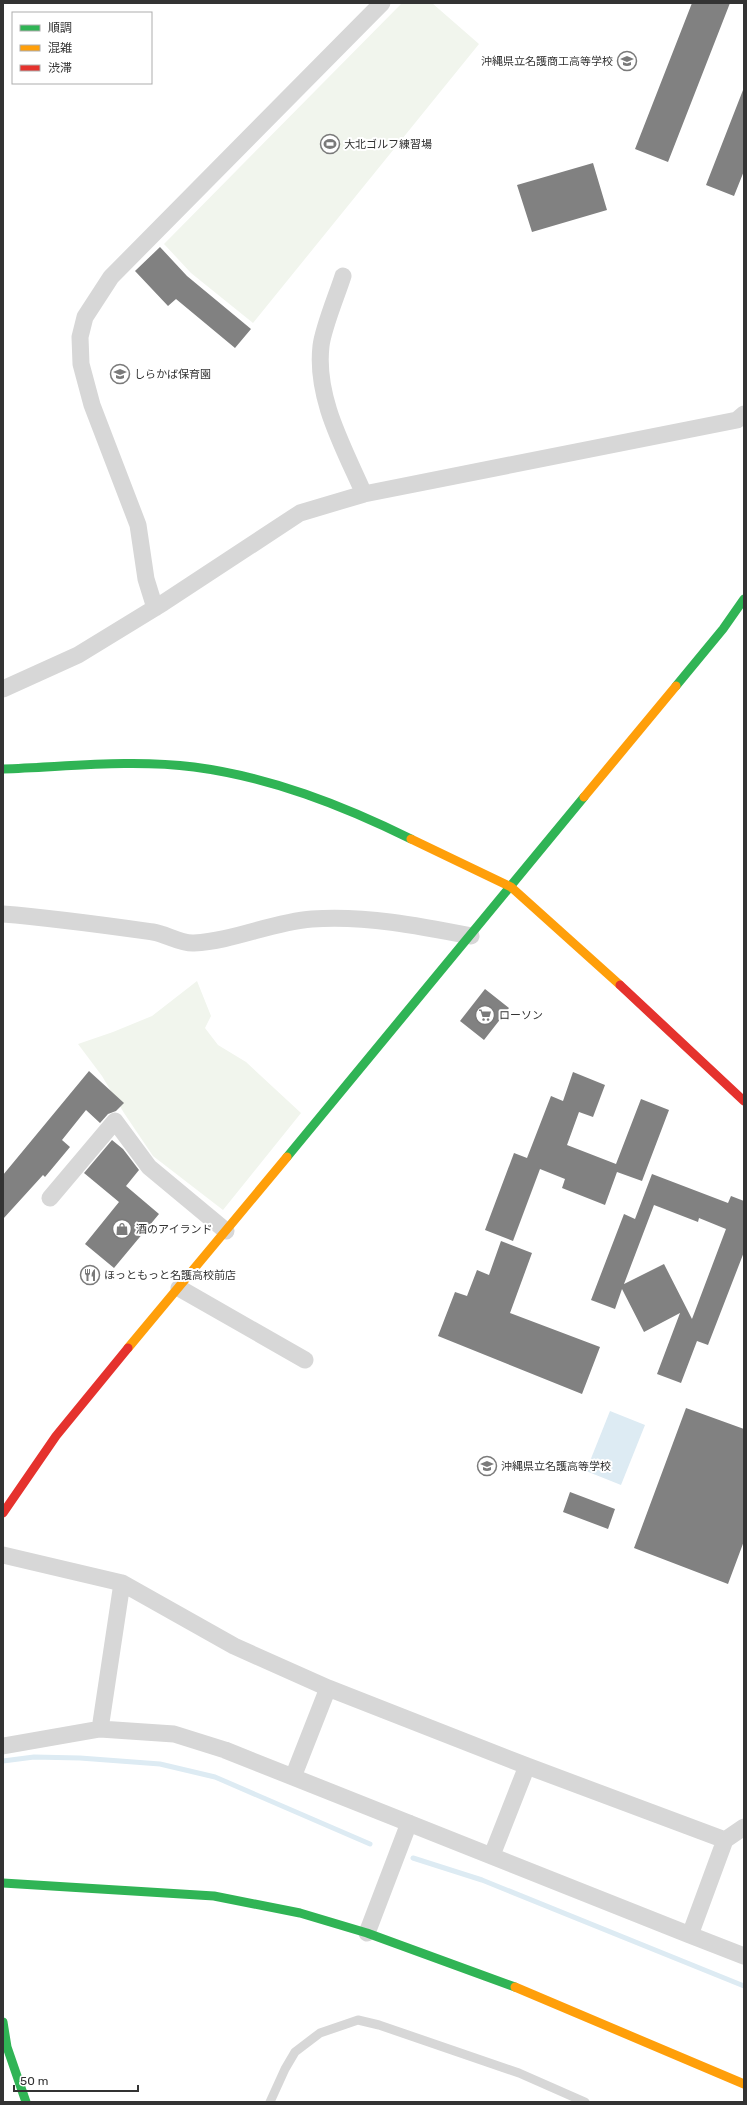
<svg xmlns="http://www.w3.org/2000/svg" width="747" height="2105" font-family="Rubik,'Noto Sans JP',sans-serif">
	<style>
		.green { fill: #f1f5ed }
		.water { fill: #ddebf3 }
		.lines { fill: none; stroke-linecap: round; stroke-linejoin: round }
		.stream { stroke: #ddebf3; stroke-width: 5 }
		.building { fill: #818181; fill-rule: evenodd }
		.lane { stroke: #d7d7d7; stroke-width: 9 }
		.street { stroke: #d7d7d7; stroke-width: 17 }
		.fast { stroke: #30b455; stroke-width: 9 }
		.slow { stroke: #ff9f0a; stroke-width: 9 }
		.jam { stroke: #e5322d; stroke-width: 9 }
		.labels { text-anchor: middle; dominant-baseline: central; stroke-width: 4; stroke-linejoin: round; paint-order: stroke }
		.poi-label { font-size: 11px; fill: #333; stroke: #fff; text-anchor: start }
	</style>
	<rect width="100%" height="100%" fill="#fff"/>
	<path class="green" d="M402,3h30l47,41 -226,279 -62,-50 -27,-29z
		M197,981l14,35 -6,12 13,17 28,17 55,51 -78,97 -70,-54 -29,-43 -22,-37 -24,-32 35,-12 39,-16z"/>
	<path class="water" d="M610,1411l35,14 -24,60 -35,-14z"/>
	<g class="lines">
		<path class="stream" d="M3,1761l31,-4 46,1 80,6 55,13 155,67
			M413,1858l69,22 262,106"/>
	</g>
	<path class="building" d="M692,3h38l-62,159 -33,-13z
		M743,90l1,81 -10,25 -28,-11z
		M593,163l14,47 -75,22 -15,-47z
		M160,247l27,29 64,53 -16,19 -59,-49 -8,7 -33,-35z
		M485,989l24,19 -25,32 -24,-19z
		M89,1071l35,32 -8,8 -8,3 -8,9 -14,-13 -24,30 8,7 -25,30 -2,-2 -40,44v-44z
		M573,1072l32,13 -12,32 -14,-5 -12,33 49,19 25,-65 28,11 -27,71 -25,-9 -12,33 -43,-17 3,-9 -25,-10 -27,72 -28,-11 29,-77 13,5 24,-62 12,5z
		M112,1140l11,9 16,21 -13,16 33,28 -45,54 -29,-24 34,-42 -35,-29z
		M652,1174l76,29 3,-7 13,5v51l-36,93 -11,-4 -16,42 -24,-9 23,-61 -36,19 -22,-43 -7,20 -24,-9 33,-86 11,5zM654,1205l44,17 1,-4 27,11 -34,90 -28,-55 -40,20z
		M501,1241l31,12 -22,60 90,34 -18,47 -144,-58 17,-44 12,4 10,-26 12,5z
		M686,1408l58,21v112l-16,43 -94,-36z
		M570,1492l45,17 -7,20 -45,-17z"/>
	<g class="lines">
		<path class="lane" d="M270,2102l15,-33 10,-17 25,-19 38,-13 21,5 140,48 66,29"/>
		<path class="street" d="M343,276c-6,19 -20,52 -22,70 -6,52 23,102 43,148
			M155,608l-9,-29 -8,-54 -46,-120 -11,-41 -1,-27 5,-20 26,-40 271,-274
			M3,689l75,-34 85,-52 137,-90 64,-19 373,-74 7,-6
			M3,914c51,4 100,11 150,18 13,2 28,12 41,11 40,-2 78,-21 118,-24 52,-4 108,7 159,17
			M50,1198l65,-77 34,46 77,64
			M179,1288l126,72
			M3,1555l119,28 112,63 94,42 199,78 198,74
			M122,1583l-22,146 74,5 51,16 465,185 35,-95 19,-13
			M3,1746l97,-17
			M293,1777l35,-89
			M492,1855l35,-89
			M367,1933l42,-110
			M690,1935l54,21"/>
		<path class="fast" d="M676,686l47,-57 21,-30
			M3,769c63,-2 128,-10 191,-2 76,10 148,38 217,72
			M287,1157l297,-360
			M3,1883l211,13 86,17 67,20 148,54
			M3,2022l4,25 19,55"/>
		<path class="slow" d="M584,797l92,-111
			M411,839l100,48 109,98
			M128,1348l159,-191
			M515,1987l229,97"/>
		<path class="jam" d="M620,985l124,116
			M3,1513l53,-77 72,-88"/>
	</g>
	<defs>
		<g id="school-ring" transform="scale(1)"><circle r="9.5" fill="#fff" stroke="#7a7a7a" stroke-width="1.5"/><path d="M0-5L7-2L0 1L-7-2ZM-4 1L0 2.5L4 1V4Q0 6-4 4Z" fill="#7a7a7a"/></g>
		<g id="stadium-ring" transform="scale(1)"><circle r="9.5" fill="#fff" stroke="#7a7a7a" stroke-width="1.5"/><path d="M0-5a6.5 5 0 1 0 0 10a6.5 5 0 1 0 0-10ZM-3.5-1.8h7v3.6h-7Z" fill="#7a7a7a"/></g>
		<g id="supermarket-ring" transform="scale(1)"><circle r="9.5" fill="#fff" stroke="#7a7a7a" stroke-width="1.5"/><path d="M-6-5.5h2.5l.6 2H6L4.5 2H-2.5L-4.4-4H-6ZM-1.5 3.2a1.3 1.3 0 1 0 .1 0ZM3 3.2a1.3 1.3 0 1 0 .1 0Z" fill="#7a7a7a"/></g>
		<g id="shop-ring" transform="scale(1)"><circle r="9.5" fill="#fff" stroke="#7a7a7a" stroke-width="1.5"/><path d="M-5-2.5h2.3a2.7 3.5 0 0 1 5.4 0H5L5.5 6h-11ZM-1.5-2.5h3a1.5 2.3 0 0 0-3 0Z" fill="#7a7a7a"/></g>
		<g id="restaurant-ring" transform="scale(1)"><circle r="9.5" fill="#fff" stroke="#7a7a7a" stroke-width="1.5"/><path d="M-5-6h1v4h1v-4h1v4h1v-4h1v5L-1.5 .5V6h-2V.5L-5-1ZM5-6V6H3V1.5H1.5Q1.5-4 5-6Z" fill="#7a7a7a"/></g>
	</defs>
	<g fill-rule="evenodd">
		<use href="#school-ring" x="627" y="61"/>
		<use href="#stadium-ring" x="330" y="144"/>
		<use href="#school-ring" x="120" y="374"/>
		<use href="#supermarket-ring" x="485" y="1015"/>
		<use href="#shop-ring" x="122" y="1229"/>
		<use href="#restaurant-ring" x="90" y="1275"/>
		<use href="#school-ring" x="487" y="1466"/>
	</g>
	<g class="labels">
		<g class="poi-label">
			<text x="613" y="61" text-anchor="end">沖縄県立名護商工高等学校</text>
			<text x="344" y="144">大北ゴルフ練習場</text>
			<text x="134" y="374">しらかば保育園</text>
			<text x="499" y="1015">ローソン</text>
			<text x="136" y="1229">酒のアイランド</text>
			<text x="104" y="1275">ほっともっと名護高校前店</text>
			<text x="501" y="1466">沖縄県立名護高等学校</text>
		</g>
	</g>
	<rect width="747" height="2105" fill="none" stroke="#333333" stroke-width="8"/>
	<rect x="12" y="12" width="140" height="72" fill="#ffffff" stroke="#adadad"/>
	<rect x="20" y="25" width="20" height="6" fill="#30b455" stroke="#adadad"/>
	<text x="48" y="32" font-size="12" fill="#333333">順調</text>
	<rect x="20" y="45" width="20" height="6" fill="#ff9f0a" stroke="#adadad"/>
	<text x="48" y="52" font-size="12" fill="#333333">混雑</text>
	<rect x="20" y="65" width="20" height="6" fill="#e5322d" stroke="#adadad"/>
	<text x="48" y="72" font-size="12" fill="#333333">渋滞</text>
	<path d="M14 2085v6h124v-6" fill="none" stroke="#333333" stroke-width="2"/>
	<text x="20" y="2085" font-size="12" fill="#333333" stroke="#ffffff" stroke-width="3" paint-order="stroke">50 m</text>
</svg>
